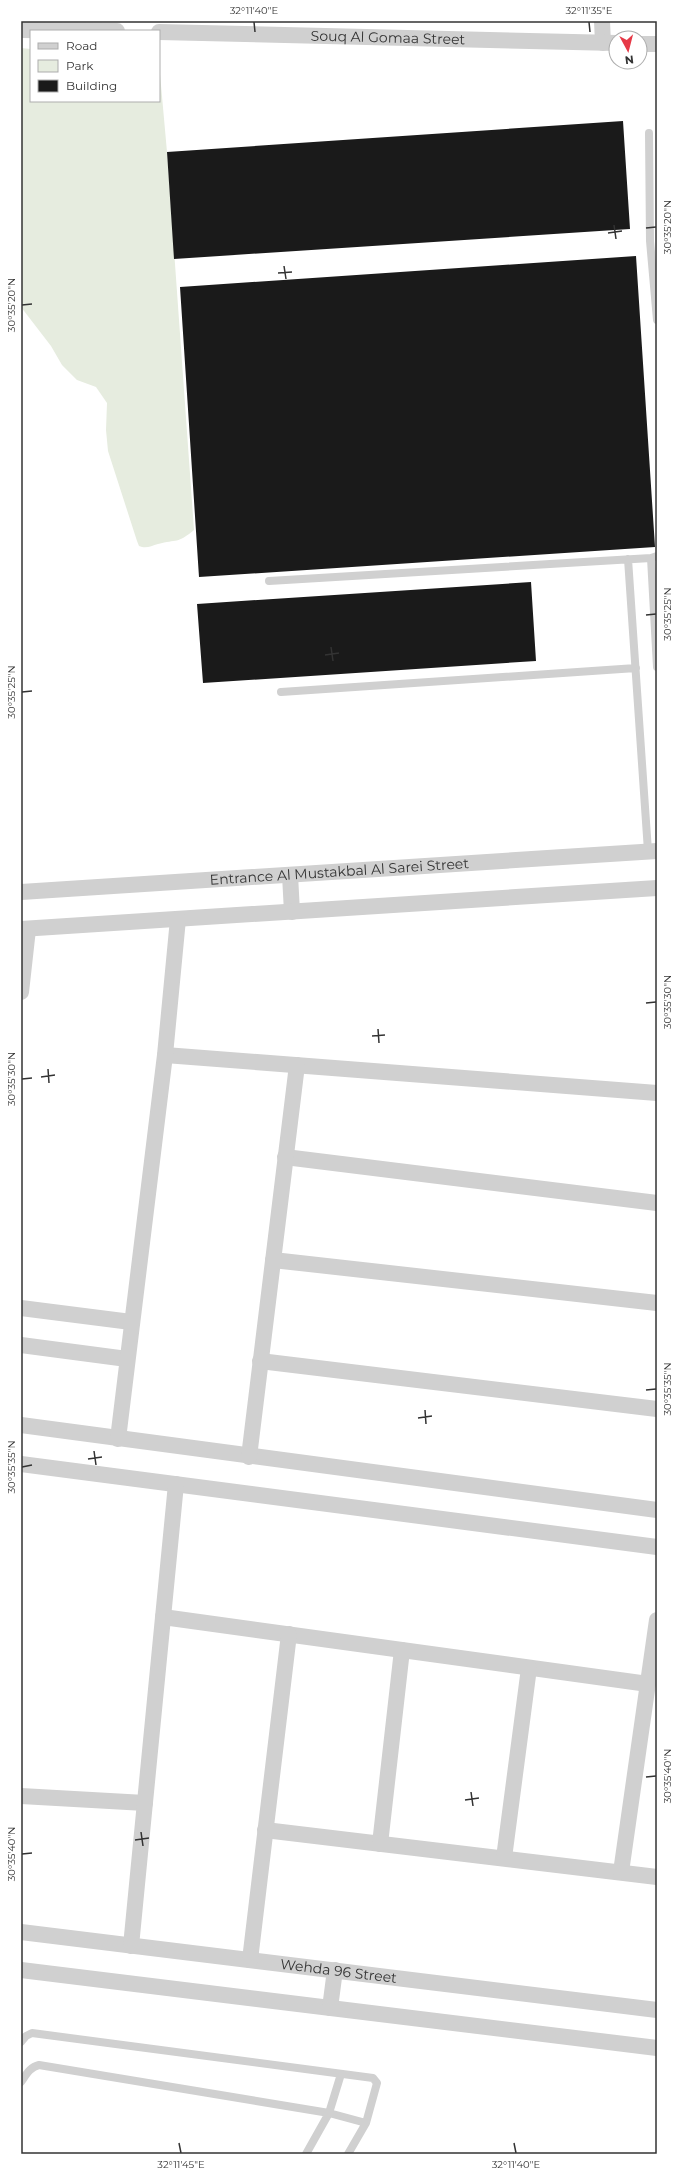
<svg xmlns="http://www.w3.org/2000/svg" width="678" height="2175" font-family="Montserrat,sans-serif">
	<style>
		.green { fill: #e6ecdf }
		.building { fill: #1a1a1a }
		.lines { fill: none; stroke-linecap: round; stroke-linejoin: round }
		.lane { stroke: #d0d0d0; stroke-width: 8 }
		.street { stroke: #d0d0d0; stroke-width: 16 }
		.ticks { fill: none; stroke: #333; stroke-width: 1.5 }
		.labels { text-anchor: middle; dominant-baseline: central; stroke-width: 4; stroke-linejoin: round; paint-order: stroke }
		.street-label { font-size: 14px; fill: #333; stroke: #fff }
		.neatline { fill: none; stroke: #333; stroke-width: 1.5 }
		.ticks-label { font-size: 10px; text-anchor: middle; fill: #333 }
	</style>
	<rect width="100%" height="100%" fill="#fff"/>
	<path class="green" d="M21,48l10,1v52h128v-38l8,89 27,378c-17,14 -17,9 -36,14 -7,2 -12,5 -19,2l-2,-5 -29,-90 -2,-21 1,-27 -11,-16 -19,-7 -15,-15 -11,-19 -30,-39z"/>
	<path class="building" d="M623,121l7,108 -456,30 -7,-107z
		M636,256l19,291 -456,30 -19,-290z
		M531,582l5,79 -333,22 -6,-79z"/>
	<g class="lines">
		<path class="lane" d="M649,133l1,108 7,79
			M651,558l6,109
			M628,559l20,292
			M269,581l382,-23 6,-2
			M281,692l355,-24
			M21,2042l5,-6 6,-3 341,45 4,5 -11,40 -18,31
			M21,2082c5,-7 9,-15 18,-17l290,48 37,10
			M306,2154l23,-41 12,-39"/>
		<g class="street">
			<path d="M602,21l1,22"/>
			<path d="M21,30l96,1"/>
			<path id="s1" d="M159,32l457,11"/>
			<path d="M640,44h17"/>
			<path d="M290,875l2,37"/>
			<path id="s2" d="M21,892l636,-41"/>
			<path d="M21,929l636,-41"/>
			<path d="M21,992l7,-63"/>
			<path d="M165,1055l492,38"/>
			<path d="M285,1157l372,46"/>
			<path d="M273,1260l384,43"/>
			<path d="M21,1308l110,14"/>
			<path d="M21,1345l106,14"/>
			<path d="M260,1361l397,48"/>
			<path d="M21,1425l636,85"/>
			<path d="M118,1439l47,-384 13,-136"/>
			<path d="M249,1457l48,-392"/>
			<path d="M21,1464l636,83"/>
			<path d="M163,1617l485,67"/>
			<path d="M21,1796l124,7"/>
			<path d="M265,1830l392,47"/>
			<path d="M380,1844l22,-194"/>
			<path d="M504,1858l25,-190"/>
			<path d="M621,1872l36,-252"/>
			<path id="s3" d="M21,1932l636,78"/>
			<path d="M131,1946l45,-462"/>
			<path d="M250,1960l39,-326"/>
			<path d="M21,1970l636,78"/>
			<path d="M330,2008l5,-38"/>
		</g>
	</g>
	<path class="ticks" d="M254,22l1,10M589,22l1,10M614,225l2,14M646,228l10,-1M608,233l14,-2M284,266l2,13M278,273l14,-1M22,305l10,-1M646,615l10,-1M331,647l2,14M325,655l14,-2M22,692l10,-1M646,1003l10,-1M378,1029l1,14M372,1036l13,-1M48,1069l1,14M41,1077l14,-2M22,1079l10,-1M646,1390l10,-1M425,1410l1,14M418,1418l14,-2M94,1451l2,14M88,1459l14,-2M22,1467l10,-2M646,1777l10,-1M471,1792l2,14M465,1800l14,-2M141,1832l2,14M135,1840l14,-2M22,1854l10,-1M179,2143l2,10M514,2143l2,10"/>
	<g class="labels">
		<g class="street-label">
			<text stroke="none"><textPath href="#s1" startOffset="229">Souq Al Gomaa Street</textPath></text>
			<text stroke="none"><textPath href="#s2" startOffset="319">Entrance Al Mustakbal Al Sarei Street</textPath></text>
			<text stroke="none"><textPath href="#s3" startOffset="320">Wehda 96 Street</textPath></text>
		</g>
	</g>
	<rect width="678" height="2175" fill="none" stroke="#ffffff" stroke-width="44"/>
	<rect x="30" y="30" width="130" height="72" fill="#ffffff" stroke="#adadad"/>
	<rect x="38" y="43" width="20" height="6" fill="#d0d0d0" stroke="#adadad"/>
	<text x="66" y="50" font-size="12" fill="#333333">Road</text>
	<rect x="38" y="60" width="20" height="12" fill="#e6ecdf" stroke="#adadad"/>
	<text x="66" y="70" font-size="12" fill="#333333">Park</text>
	<rect x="38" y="80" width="20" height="12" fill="#1a1a1a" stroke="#adadad"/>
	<text x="66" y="90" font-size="12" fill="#333333">Building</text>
	<g transform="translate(628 50) rotate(173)"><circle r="19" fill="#ffffff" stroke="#adadad"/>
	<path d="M0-3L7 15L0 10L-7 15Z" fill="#e63946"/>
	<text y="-6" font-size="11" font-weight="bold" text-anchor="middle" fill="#333333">N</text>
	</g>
	<rect x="22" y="22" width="634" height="2131" class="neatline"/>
	<g class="ticks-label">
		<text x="254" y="14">32°11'40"E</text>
		<text x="589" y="14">32°11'35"E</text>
		<text transform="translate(667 227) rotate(-90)" y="4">30°35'20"N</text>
		<text transform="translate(11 305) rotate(-90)" y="4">30°35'20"N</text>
		<text transform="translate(667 614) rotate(-90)" y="4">30°35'25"N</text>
		<text transform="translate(11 692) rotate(-90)" y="4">30°35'25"N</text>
		<text transform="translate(667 1002) rotate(-90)" y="4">30°35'30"N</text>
		<text transform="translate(11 1079) rotate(-90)" y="4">30°35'30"N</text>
		<text transform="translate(667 1389) rotate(-90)" y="4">30°35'35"N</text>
		<text transform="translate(11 1467) rotate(-90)" y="4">30°35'35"N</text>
		<text transform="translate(667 1776) rotate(-90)" y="4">30°35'40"N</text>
		<text transform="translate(11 1854) rotate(-90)" y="4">30°35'40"N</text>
		<text x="181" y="2168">32°11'45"E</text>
		<text x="516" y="2168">32°11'40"E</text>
	</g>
</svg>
